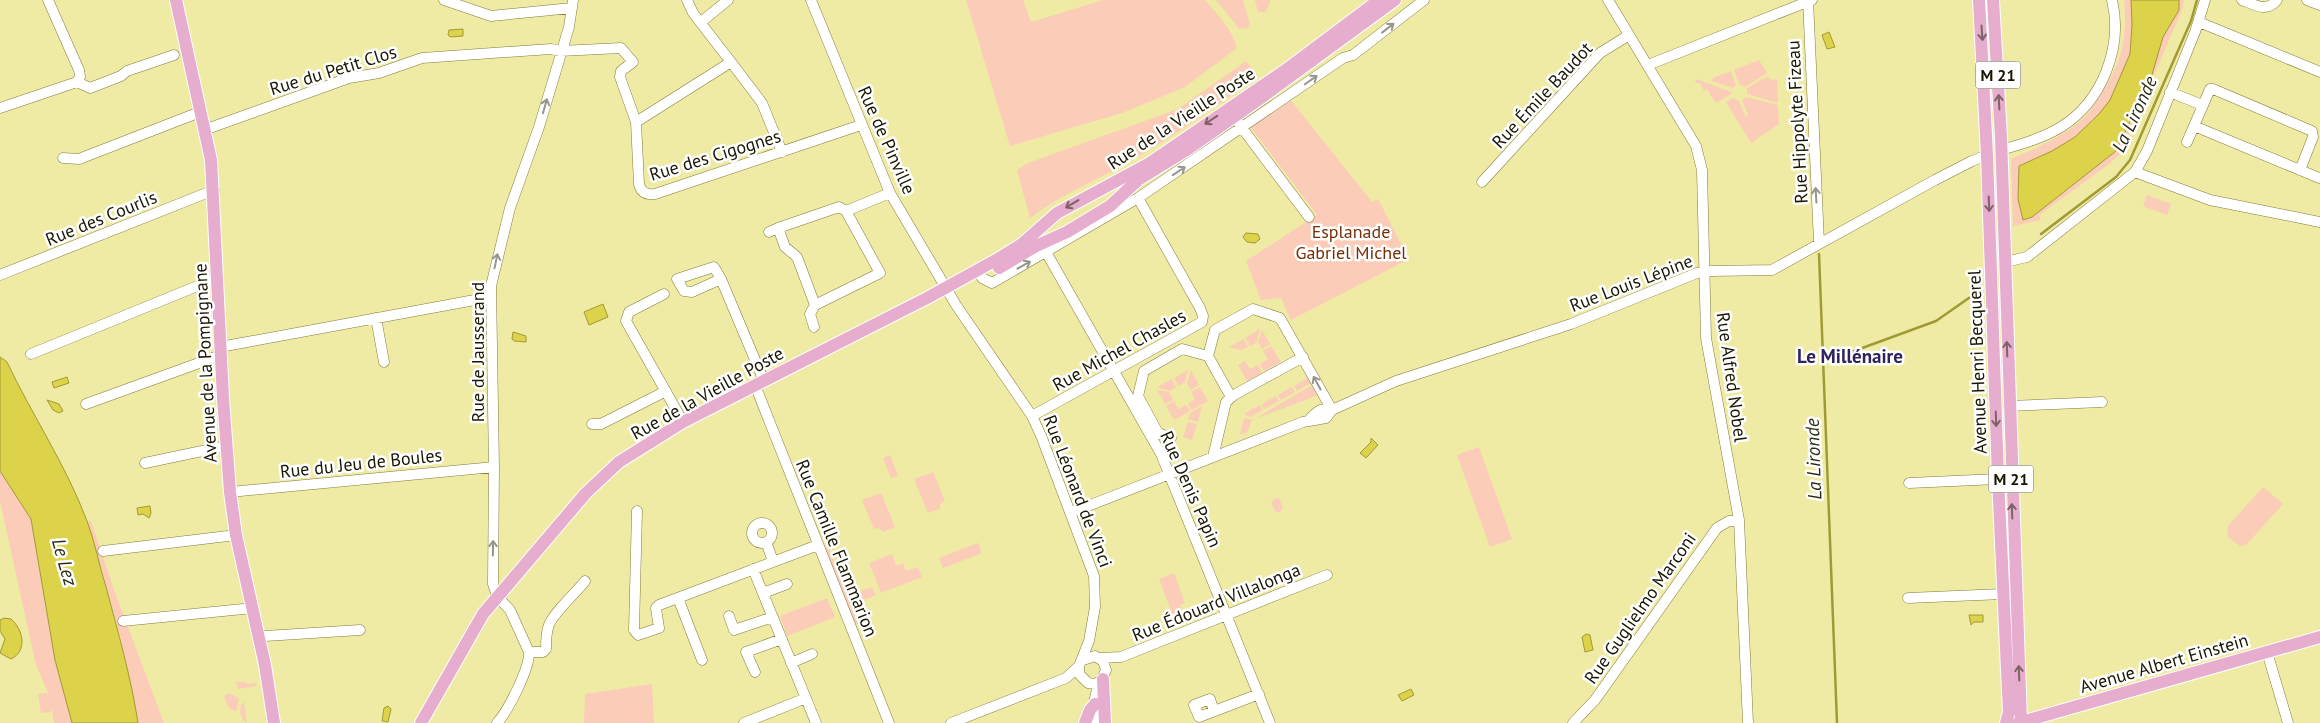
<svg xmlns="http://www.w3.org/2000/svg" width="2320" height="723" font-family="'PT Sans',sans-serif">
	<style>
		.green { fill: #fbccb7 }
		.water { fill: #dcd34b; stroke: #a19a34 }
		.lines { fill: none; stroke-linecap: round; stroke-linejoin: round }
		.stream { stroke: #a19a34; stroke-width: 2.5 }
		.minor-casing { stroke: #807c39; stroke-width: 11 }
		.major-casing { stroke: #fff; stroke-width: 14 }
		.minor { stroke: #fff; stroke-width: 10 }
		.major { stroke: #e6adce; stroke-width: 12 }
		.oneway { stroke: #97968c }
		.oneway2 { stroke: #7f6267 }
		.labels { text-anchor: middle; dominant-baseline: central; stroke-width: 5; stroke-linejoin: round; paint-order: stroke }
		.shield { fill: #fff; stroke: #5d5c4c; stroke-width: 1 }
		.shield-label { font-size: 16px; font-weight: bold; fill: #181600 }
		.street-label { font-size: 18px; fill: #181600; stroke: #fff }
		.park-label { font-size: 18px; fill: #752f04; stroke: #fff }
		.water-label { font-size: 19px; font-style: italic; fill: #2c2b15; stroke: #fff }
		.neighbourhood-label { font-size: 19px; font-weight: bold; fill: #2d245f; stroke: #fff }
	</style>
	<rect width="100%" height="100%" fill="#efeba5"/>
	<path class="green" d="M966,0h57l8,22 72,-22h102c12,14 27,29 32,48l-52,39 -63,26 -112,33z
		M1216,0h27l7,24 -2,4 -9,1z
		M1255,0h15v3l-5,9h-7z
		M2124,0h60l-2,10 -62,144 -12,11 -69,50 2,5 -28,6 -2,-67c24,-10 55,-24 74,-42 5,-5 9,-13 13,-19 23,-32 30,-58 26,-98z
		M1759,60l8,13 -22,14 -6,-3 -5,-14z
		M1246,61l12,15c-42,30 -83,60 -128,85 -34,20 -67,32 -100,57l-13,-48 11,-7 150,-54z
		M1731,71l5,14 -3,3 -21,-7 1,-3z
		M1768,76l2,4 7,-1 1,24 -31,-9v-6z
		M1696,79l35,13v2l-13,8h-3l-8,-13 -3,2 -3,-7 -6,-2z
		M1746,97l32,8 1,19 -28,19 -25,-41 7,-4 6,3 7,16 2,-2 -6,-15z
		M1289,98l83,104 6,-3 31,60 -118,61 -10,-22 -20,2 -15,-39 71,-46 -68,-90z
		M2147,195l24,9 -4,11 -24,-9z
		M1260,329l-3,13 -7,4 -5,-8z
		M1262,330l8,14 -8,5 -4,-7z
		M1244,339l4,8 -7,3 -12,-3z
		M1271,346l10,16 -17,9 -4,-7 8,-5 -5,-8z
		M1245,361l5,8 8,-4 4,8 -15,8 -9,-16z
		M1188,370l-3,12 -7,4 -4,-8z
		M1191,370l8,15 -8,5 -4,-7z
		M1309,377l2,6 -14,8 -3,-5z
		M1172,379l4,8 -6,4 -13,-4z
		M1312,385l6,10 -66,25 -5,13 -7,1 4,-16 9,2z
		M1200,387l8,14 -16,9 -4,-6 7,-5 -4,-7z
		M1292,387l3,5 -14,8 -3,-5z
		M1157,390l12,2 4,8 -8,4z
		M1276,396l3,5 -15,8 -2,-5z
		M1174,401l4,8 8,-4 4,6 -16,9 -8,-14z
		M1260,405l3,5 -13,7 -3,-1 -2,-3z
		M1202,406l-4,16 -10,-3 2,-6z
		M1188,422l9,2 -5,16 -9,-3z
		M1479,447l33,92 -22,8 -33,-92z
		M890,455l8,21 -7,2 -8,-20z
		M0,471l31,48 14,85 27,119h-18l-2,-13 -2,2 -9,1 -3,-19 8,-1 3,2 -13,-30 -36,-164z
		M933,472l12,29 -5,3v5l-12,4 -14,-34z
		M2263,487l20,17 -37,41 -6,1 -13,-10 1,-10z
		M881,493l14,34 -12,5 -4,-4 -5,1 -12,-29z
		M1279,498l4,10 -3,4h-4l-5,-9 3,-4z
		M91,521l22,66 51,136h-26c-10,-68 -32,-135 -51,-201z
		M978,543l4,10 -39,15 -4,-10z
		M827,544l20,52 25,-9 4,8 -25,10 7,19 -3,1 -30,-77z
		M892,554l4,12 7,-3 3,8 12,-4 4,10 -41,16 -12,-30z
		M1174,573l11,30 -5,2 2,7 -9,4 -14,-37z
		M827,598l8,19 -48,19 -7,-20z
		M236,682h10l1,2 10,-1 -1,3 -18,3z
		M652,684l2,39h-70l1,-29z
		M230,693l9,6 -3,12 -7,-3 -5,-12z
		M244,702l3,21c-6,-4 -8,-10 -6,-18z"/>
	<path class="water" d="M2131,0h48v10l-16,27 -12,41 -35,73 -84,66 -9,3 -5,-21 1,-33 33,-15 23,-14 24,-23 11,-14 20,-46 2,-29z
		M463,29v7l-13,1 -2,-2 1,-5z
		M1829,32l6,15 -8,2 -5,-14z
		M1246,233l12,1 2,5 -5,4 -8,-1 -4,-5z
		M603,304l5,13 -19,8 -5,-13z
		M513,332l13,4v6l-12,-1 -2,-2z
		M0,357l7,5c25,53 59,103 80,159 8,21 12,44 19,66 12,45 25,90 32,136h-66l-17,-63 -24,-141 -31,-48z
		M67,377l2,6 -15,5 -2,-6z
		M47,400l12,4 4,7 -4,2 -6,-3z
		M1371,438l7,7 -12,13 -6,-5 11,-11z
		M150,506l1,7 -2,5 -6,-4 -5,1 -1,-7z
		M1969,615h14v7h-9l-3,3z
		M4,618l7,1c12,10 17,32 0,40l-11,-6 5,-14 -5,-8v-11z
		M1586,634l4,1 3,15 -8,2 -3,-15z
		M1411,689l3,6 -12,6 -4,-6z
		M388,706l3,3 -3,13 -6,-1 2,-13z"/>
	<g class="lines">
		<path class="stream" d="M2041,234l75,-57 14,-17 61,-139 6,-21
			M1819,254l18,469
			M1824,362l112,-41 40,-28"/>
		<g class="minor-casing">
			<path id="minor" d="M48,0l31,70 1,7 -3,5
				M444,0l47,16 81,-8
				M687,0l6,13 38,49
				M811,0l79,193 66,112 76,111 10,22 52,138 1,31 -6,34 -10,25v8l9,9 7,1 6,-3 5,-11 -3,-9 -8,-5 -12,4
				M1608,0l88,146 6,24 4,168 33,182 9,203
				M1808,0l11,243
				M2242,0c13,5 25,13 35,0
				M2307,0l13,5
				M701,22l27,-22
				M2199,22l121,50
				M1648,65l164,-65
				M2210,89h3l99,42 1,6 -13,33 -106,-44z
				M2170,92l32,13
				M0,108l77,-26 13,6 31,-12 6,-5 47,-16
				M636,122l95,-60 31,41 20,49
				M1239,124l70,93
				M204,130l145,-52 30,-5 43,-15 129,-9 9,2 61,-3 12,14 -12,9 -1,6 16,45 3,62c2,9 8,11 16,10l206,-69
				M2187,142l7,-16
				M2001,150c21,-6 42,-12 60,-23 42,-26 62,-81 51,-127
				M63,158l16,1 121,-47
				M2300,170l19,8
				M2135,172l75,28 110,22
				M1482,182l118,-129 29,-18
				M846,211l44,-18
				M769,232l9,-4 61,-21 7,4 34,62 -65,32 -18,-48 -12,-10 -7,-19
				M1046,252l115,202 109,269
				M2005,262l22,-5 108,-85 12,-21 48,-119 10,-32
				M0,275l214,-85
				M982,278l10,5 146,-85 205,-140 10,-3 71,-55
				M721,279l-29,13 -8,-1 -7,-12 37,-12 7,12 43,102
				M664,294l-35,18 -3,9 57,101
				M376,318l8,44
				M814,327l-4,-13 5,-9
				M220,347l271,-50
				M31,354l186,-76
				M1208,356l7,-26 38,-21 27,9 52,92
				M1208,356l23,41
				M755,385l134,338
				M86,404l135,-49
				M2009,406l93,-4
				M1032,416l170,-94 1,-6 -3,-8 -62,-110
				M1308,421c7,-8 13,-15 24,-11l64,-29 175,-57 126,-51 15,-2 60,-1 163,-90 37,-19 15,-6
				M592,424h9l65,-33
				M1171,438l-13,-5 -20,-37 6,-25 38,-22 26,7
				M1213,457l13,-55 8,-7 69,-38
				M145,463l81,-17
				M1909,483l89,-4
				M230,492l264,-25
				M637,511l-3,119 4,5 21,-7 -3,-20 3,-3 159,-60
				M1070,513l233,-91 23,-4 6,-8
				M752 533a10 10 0 1 1 20 0a10 10 0 1 1-20 0Z
				M766,542l7,19
				M103,551l133,-16
				M753,569l63,154
				M763,593l24,-9
				M678,598l24,62
				M1908,598l95,-4
				M729,616l5,14 39,-13
				M123,621l130,-13
				M259,639l6,-3 95,-6
				M529,652h14l3,-3c0,-8 0,-17 3,-24 4,-12 28,-33 36,-44
				M2267,652l21,71
				M1100,658l21,-1 206,-82
				M791,663l21,-9
				M755,672l-9,-20 36,-13
				M1214,711l-4,-12 -16,6 5,12 60,-23
				M497,723c11,-12 33,-55 32,-71l-19,-42 -13,-14 -4,-12 1,-117 -3,-181 19,-78 29,-81 30,-100 4,-27
				M744,723l62,-25
				M951,723l115,-45 13,-12
				M1094,723l1,-25 4,-16
				M1573,723l22,-23 122,-172 12,-7 10,-1"/>
		</g>
		<g class="major-casing">
			<path id="major" d="M176,0l35,160 12,238 7,94 6,43 29,130 9,58
				M1979,0l8,155 11,324 11,233 -3,11
				M1993,0l8,137 20,586
				M999,268l37,-22 31,-14 43,-26 28,-26 47,-29 73,-51 137,-100
				M1103,679l2,44
				M421,723l62,-109 103,-121 33,-31 64,-40 244,-124 69,-38 26,-16 35,-31 93,-50 137,-94 92,-69
				M1085,723l5,-13 5,-6
				M2018,723l302,-86"/>
		</g>
		<use href="#minor" class="minor"/>
		<use href="#major" class="major"/>
	</g>
	<defs><path id="oneway-shaft" d="M-6 0H5M1.5-3L5.5 0L1.5 3" fill="none" stroke-width="1.6" stroke-linecap="round" stroke-linejoin="round" transform="scale(1.25)"/></defs>
	<g class="oneway">
		<use href="#oneway-shaft" transform="translate(1388 28) rotate(-38)"/>
		<use href="#oneway-shaft" transform="translate(1311 80) rotate(-35)"/>
		<use href="#oneway-shaft" transform="translate(545 106) rotate(-74)"/>
		<use href="#oneway-shaft" transform="translate(1179 171) rotate(-34)"/>
		<use href="#oneway-shaft" transform="translate(1816 195) rotate(-93)"/>
		<use href="#oneway-shaft" transform="translate(496 261) rotate(-78)"/>
		<use href="#oneway-shaft" transform="translate(1024 265) rotate(-29)"/>
		<use href="#oneway-shaft" transform="translate(1317 383) rotate(-119)"/>
		<use href="#oneway-shaft" transform="translate(493 548) rotate(-89)"/>
	</g>
	<g class="oneway2">
		<use href="#oneway-shaft" transform="translate(1982 33) rotate(86)"/>
		<use href="#oneway-shaft" transform="translate(1999 102) rotate(-93)"/>
		<use href="#oneway-shaft" transform="translate(1211 120) rotate(146)"/>
		<use href="#oneway-shaft" transform="translate(1072 204) rotate(149)"/>
		<use href="#oneway-shaft" transform="translate(1989 204) rotate(88)"/>
		<use href="#oneway-shaft" transform="translate(2007 349) rotate(-92)"/>
		<use href="#oneway-shaft" transform="translate(1996 419) rotate(88)"/>
		<use href="#oneway-shaft" transform="translate(2012 511) rotate(-92)"/>
		<use href="#oneway-shaft" transform="translate(2019 673) rotate(-92)"/>
	</g>
	<g class="labels">
		<g class="shield">
			<rect x="1975.5" y="61.5" width="45" height="27" rx="4"/>
			<rect x="1988.5" y="465.5" width="45" height="27" rx="4"/>
		</g>
		<g class="shield-label">
			<text x="1998" y="75">M 21</text>
			<text x="2011" y="479">M 21</text>
		</g>
		<g class="street-label">
			<text transform="translate(333 70) rotate(-17)">Rue du Petit Clos</text>
			<text transform="translate(1542 95) rotate(-47)">Rue Émile Baudot</text>
			<text transform="translate(1181 118) rotate(-33)">Rue de la Vieille Poste</text>
			<text transform="translate(1797 122) rotate(-93)">Rue Hippolyte Fizeau</text>
			<text transform="translate(887 140) rotate(66)">Rue de Pinville</text>
			<text transform="translate(715 155) rotate(-17)">Rue des Cigognes</text>
			<text transform="translate(101 218) rotate(-22)">Rue des Courlis</text>
			<text transform="translate(1631 283) rotate(-21)">Rue Louis Lépine</text>
			<text transform="translate(1119 350) rotate(-29)">Rue Michel Chasles</text>
			<text transform="translate(477 352) rotate(-90)">Rue de Jausserand</text>
			<text transform="translate(1977 362) rotate(-92)">Avenue Henri Becquerel</text>
			<text transform="translate(205 363) rotate(-93)">Avenue de la Pompignane</text>
			<text transform="translate(1732 377) rotate(82)">Rue Alfred Nobel</text>
			<text transform="translate(707 393) rotate(-29)">Rue de la Vieille Poste</text>
			<text transform="translate(361 463) rotate(-6)">Rue du Jeu de Boules</text>
			<text transform="translate(1191 489) rotate(66)">Rue Denis Papin</text>
			<text transform="translate(1078 491) rotate(69)">Rue Léonard de Vinci</text>
			<text transform="translate(837 548) rotate(68)">Rue Camille Flammarion</text>
			<text transform="translate(1216 602) rotate(-22)">Rue Édouard Villalonga</text>
			<text transform="translate(1640 608) rotate(-55)">Rue Guglielmo Marconi</text>
			<text transform="translate(2164 663) rotate(-16)">Avenue Albert Einstein</text>
		</g>
		<g class="park-label">
			<text x="1351" y="231">Esplanade<tspan x="1351" dy="21">Gabriel Michel</tspan></text>
		</g>
		<g class="water-label">
			<text transform="translate(2134 114) rotate(-65)">La Lironde</text>
			<text transform="translate(1813 459) rotate(-92)">La Lironde</text>
			<text transform="translate(65 562) rotate(74)">Le Lez</text>
		</g>
		<g class="neighbourhood-label">
			<text x="1850" y="356">Le Millénaire</text>
		</g>
	</g>
</svg>
